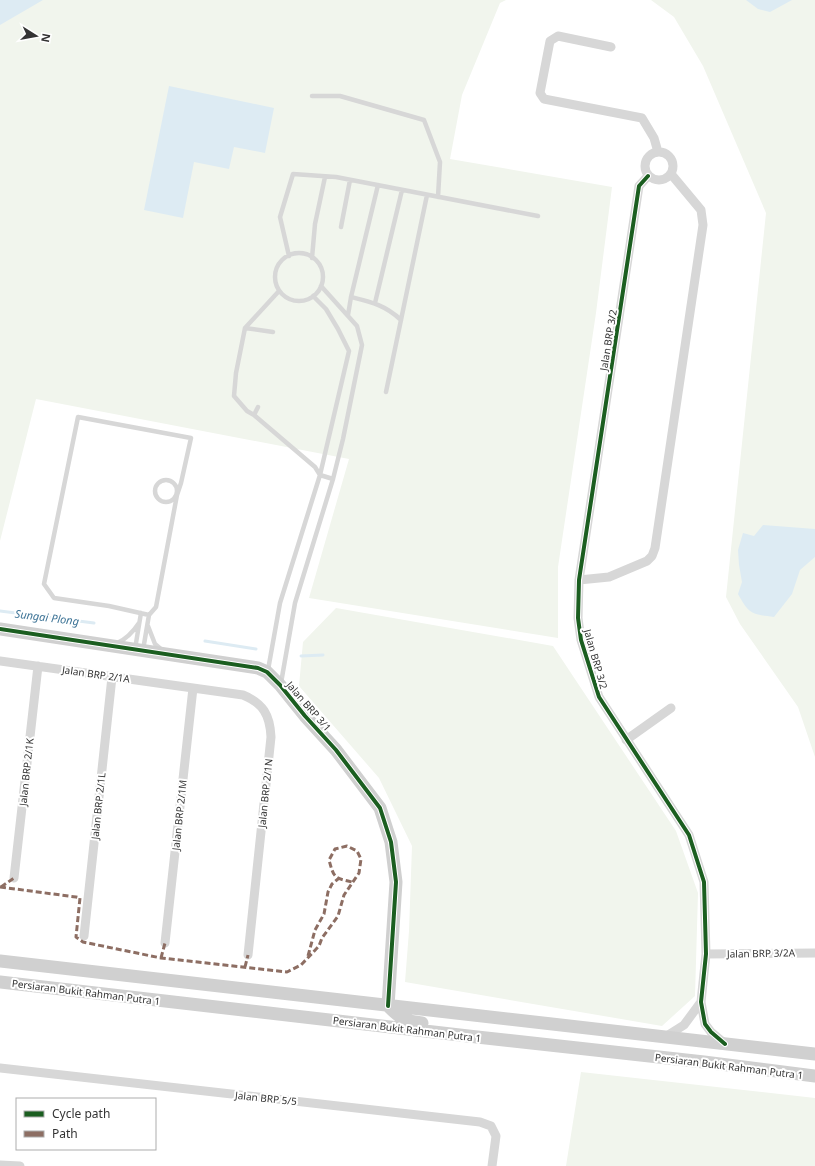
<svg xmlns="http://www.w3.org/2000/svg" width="815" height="1166" font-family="'Noto Sans',sans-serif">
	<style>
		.green { fill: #f1f5ed }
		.water { fill: #ddebf3 }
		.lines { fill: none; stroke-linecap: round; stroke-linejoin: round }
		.stream { stroke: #ddebf3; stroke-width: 3 }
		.lane { stroke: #d7d7d7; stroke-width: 4.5 }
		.street { stroke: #d7d7d7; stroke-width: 9 }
		.secondary { stroke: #d0d0d0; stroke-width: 13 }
		.quiet { stroke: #8d6e63; stroke-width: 3; stroke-dasharray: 6 3; stroke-linecap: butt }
		.cycleway-casing { stroke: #fff; stroke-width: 6 }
		.cycleway { stroke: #1b5e20; stroke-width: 4 }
		.labels { text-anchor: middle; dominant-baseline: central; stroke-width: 4; stroke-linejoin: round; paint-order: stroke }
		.street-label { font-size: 10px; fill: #333; stroke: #fff }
		.water-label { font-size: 11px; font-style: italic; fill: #3f7597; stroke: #fff }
	</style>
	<rect width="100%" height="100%" fill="#fff"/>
	<path class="green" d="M0,0h506l-6,3 -38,92 -12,64 162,28 -16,126 -38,254v71l-249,-40 40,-139 -313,-60 -36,142z
		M651,0h164v757l-17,-50 -58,-83 -14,-27 40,-384 -63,-147 -29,-49z
		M336,608l217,38 123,185 22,62 -3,103 -33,30 -257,-44 4,-51 3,-85 -33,-68 -80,-92 4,-44z
		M581,1072l234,26v68h-249z"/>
	<path class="water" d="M0,0h43l-43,25z
		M746,0h46l-22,12 -12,-3z
		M169,86l105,22 -9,45 -31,-6 -5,22 -35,-7 -11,56 -39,-8z
		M763,525l52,4v28l-15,13 -8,24 -18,23c-23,-3 -25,-3 -36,-23l4,-12 -3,-17 -1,-15 5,-17 11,3z"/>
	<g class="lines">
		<path class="stream" d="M0,611l94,12
			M205,641l51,8
			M301,656l22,-1"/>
		<path class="lane" d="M312,96h28l84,24 16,42 -2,35
			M341,227l9,-47
			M275 277a24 24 0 1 1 48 0a24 24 0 1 1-48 0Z
			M289,256l-9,-39 13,-43 43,3 202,39
			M312,258l3,-34 10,-47
			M279,291l-34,37 -9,45 -2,23 13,15 7,4 61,52 5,8 13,4
			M351,297c20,5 34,8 50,23
			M375,303l27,-113
			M348,315l3,-18 27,-112
			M245,328l28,4
			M386,392l41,-197
			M254,415l4,-8
			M78,417l113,21 -10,45 -4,12 -21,112 -7,8 -40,-9 -55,-8 -10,-14z
			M155 491a11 11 0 1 1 22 0a11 11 0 1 1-22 0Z
			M148,626l7,18 7,6
			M117,643c10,-4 16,-11 22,-20
			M135,649l6,-36
			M143,650l6,-35
			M268,670l12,-67 40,-128 29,-124 -11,-22 -12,-20 -13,-13
			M281,683l14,-80 38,-124 10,-40 19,-94 -5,-19 -36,-40"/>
		<path class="street" d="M611,47l-53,-11 -8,5 -10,52 4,6 98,19 12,20 4,14
			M645 166a14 14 0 1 1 28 0a14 14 0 1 1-28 0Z
			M648,176l-9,10 -60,394 -1,38 3,22 18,57 90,138 15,47 2,72 -5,48 4,22 6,8 13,11
			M579,580l30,-3 38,-16 5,-5 3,-8 48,-323 -2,-15 -30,-36
			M0,661l243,34c20,8 27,20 28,42l-23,218
			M626,740l45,-32
			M14,878l24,-212
			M84,936l28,-259
			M165,943l28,-255
			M706,954l109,-1
			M665,1037l19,-12 17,-23
			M0,1068l480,54 11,4 5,10 -4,30
			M0,1165l20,1"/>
		<path class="secondary" d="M0,629l258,39 9,4 13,13 25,31 31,34 44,58 11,34 5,40 -8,124
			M0,961l815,93
			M0,982l477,55 227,25 111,14
			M388,1006c12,12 17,15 34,17"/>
		<path class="quiet" d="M0,887l76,10 4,1 -4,39 7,5 78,16 126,14 14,-7 18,-19 3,-8 16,-22 6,-21 15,-22 2,-14 -4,-8 -10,-5 -12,3 -6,11c5,18 5,18 23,22
			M1,887l13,-9
			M308,956l7,-26 9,-16 4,-22 4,-8 6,-5
			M161,958l4,-15
			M245,967l3,-12"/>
		<g class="cycleway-casing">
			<path id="cycleway" d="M648,176l-9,10 -60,394 -1,38 3,22 18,57 90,138 15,47 2,72 -5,48 4,22 6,8 14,12
				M0,629l258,39 9,4 13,13 25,31 31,34 44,58 11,34 5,40 -8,124"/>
		</g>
		<use href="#cycleway" class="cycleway"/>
	</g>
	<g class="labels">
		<g class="street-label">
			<text transform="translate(608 340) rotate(-81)">Jalan BRP 3/2</text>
			<text transform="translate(596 659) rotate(74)">Jalan BRP 3/2</text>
			<text transform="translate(96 674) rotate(8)">Jalan BRP 2/1A</text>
			<text transform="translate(309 706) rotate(49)">Jalan BRP 3/1</text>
			<text transform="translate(26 772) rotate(-84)">Jalan BRP 2/1K</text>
			<text transform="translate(265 793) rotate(-84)">Jalan BRP 2/1N</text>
			<text transform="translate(98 806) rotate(-84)">Jalan BRP 2/1L</text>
			<text transform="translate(179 815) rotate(-84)">Jalan BRP 2/1M</text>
			<text transform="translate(761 953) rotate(-1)">Jalan BRP 3/2A</text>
			<text transform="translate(86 992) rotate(7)">Persiaran Bukit Rahman Putra 1</text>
			<text transform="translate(407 1029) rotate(7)">Persiaran Bukit Rahman Putra 1</text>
			<text transform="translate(729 1066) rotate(7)">Persiaran Bukit Rahman Putra 1</text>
			<text transform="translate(266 1098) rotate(6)">Jalan BRP 5/5</text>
		</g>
		<g class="water-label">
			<text transform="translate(47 617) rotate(7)">Sungai Plong</text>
		</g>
	</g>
	<rect x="16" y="1098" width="140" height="52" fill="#ffffff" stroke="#adadad"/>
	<rect x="24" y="1111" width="20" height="6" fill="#1b5e20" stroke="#adadad"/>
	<text x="52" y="1118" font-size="12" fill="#333333">Cycle path</text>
	<rect x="24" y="1131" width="20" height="6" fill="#8d6e63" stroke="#adadad"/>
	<text x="52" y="1138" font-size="12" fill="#333333">Path</text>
	<g transform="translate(36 36) rotate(101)" stroke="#ffffff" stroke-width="3" paint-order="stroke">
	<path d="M0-3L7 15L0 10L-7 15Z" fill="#333333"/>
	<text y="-6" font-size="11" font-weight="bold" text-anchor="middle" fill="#333333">N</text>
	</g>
</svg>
